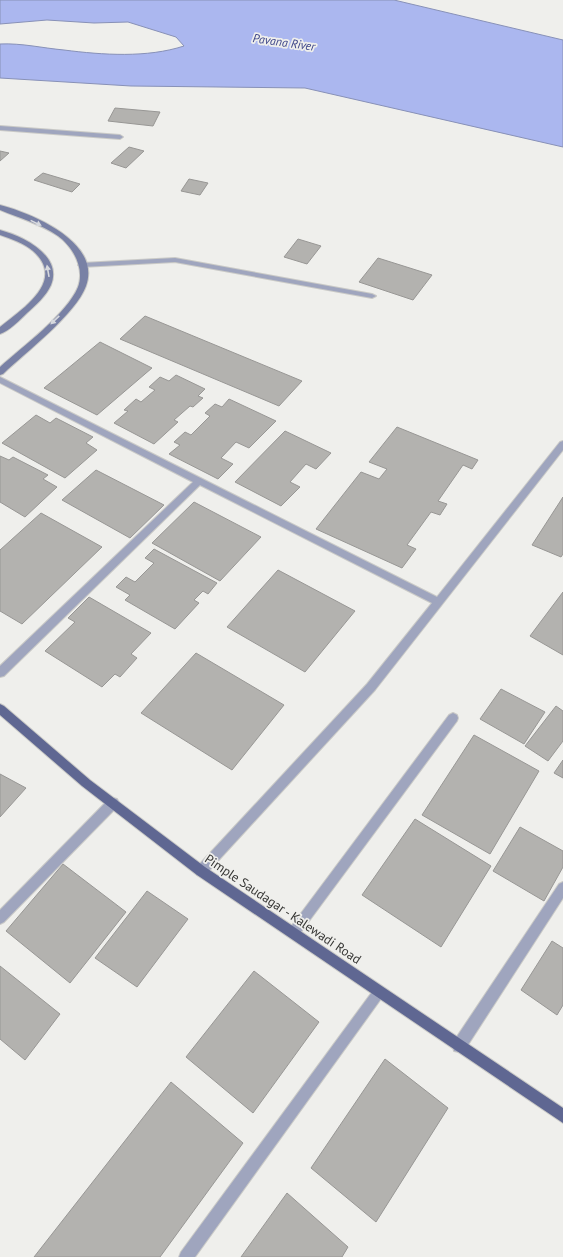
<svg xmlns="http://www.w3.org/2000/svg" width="563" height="1257" font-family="'PT Sans',sans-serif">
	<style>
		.water { fill: #abb7ef; stroke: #8891b7 }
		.building { fill: #b3b2af; stroke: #989795 }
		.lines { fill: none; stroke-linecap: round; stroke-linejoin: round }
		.service-casing { stroke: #cacac7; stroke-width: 2 }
		.minor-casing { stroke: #cacac7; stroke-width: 2 }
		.secondary-casing { stroke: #cacac7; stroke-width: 2 }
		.primary-casing { stroke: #cacac7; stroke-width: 2 }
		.service { fill: #9fa5be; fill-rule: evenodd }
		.minor { fill: #9fa5be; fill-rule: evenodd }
		.secondary { fill: #7981a5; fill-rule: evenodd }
		.primary { fill: #5f6792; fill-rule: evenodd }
		.oneway { fill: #d7d9de }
		.labels { text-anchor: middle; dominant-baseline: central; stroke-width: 3.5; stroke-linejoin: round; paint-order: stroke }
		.far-water-label { font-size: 12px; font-style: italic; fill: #3e4689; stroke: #efefec }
		.street-label { font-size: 13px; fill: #373735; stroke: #efefec }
	</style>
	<rect width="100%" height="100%" fill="#efefec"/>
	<path class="water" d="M0,0h394l169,40v107l-258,-59 -174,-2 -131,-8v-34c22,-1 42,4 64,6 39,5 83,8 120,-4l-8,-9 -48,-15 -34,1 -47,-3 -47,4z"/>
	<path class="building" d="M115,108l45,4 -7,14 -45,-5z
		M129,147l15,4 -18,17 -15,-5z
		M0,151l9,2 -9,8z
		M43,173l37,11 -8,8 -38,-12z
		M189,179l19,4 -8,12 -19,-4z
		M298,239l23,7 -14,18 -23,-7z
		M378,258l54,17 -19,25 -54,-18z
		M145,316l157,65 -23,25 -159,-67z
		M100,342l52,26 -55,47 -53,-27z
		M176,375l29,14 -7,7 5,2 -10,9 -3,-1 -16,14 4,2 -24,22 -40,-21 14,-12 -4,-1 12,-11 5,3 14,-12 -6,-3 11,-10 9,4z
		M229,399l47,22 -27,27 -13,-6 -15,16 12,6 -15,15 -49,-25 11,-9 -6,-3 11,-10 6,3 19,-19 -5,-3 10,-9 7,3z
		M36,415l14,8 6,-5 37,19 -7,6 11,7 -32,28 -63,-35z
		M397,427l81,33 -6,9 -9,-4 -25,36 9,3 -7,11 -9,-3 -24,33 9,4 -14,19 -86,-39 45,-57 18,7 8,-10 -18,-7z
		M285,431l46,22 -15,16 -10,-5 -16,18 10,5 -19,19 -46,-24z
		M0,456l9,4 4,-3 35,18 -5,4 14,8 -32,30 -25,-15z
		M96,470l68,35 -34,33 -68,-38z
		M563,497v57l-2,3 -29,-12z
		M194,502l67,35 -41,44 -68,-38z
		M41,513l61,34 -80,77 -22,-13v-61z
		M154,549l63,34 -9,11 -5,-3 -9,9 5,3 -24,26 -50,-29 5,-5 -14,-8 10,-10 9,5 19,-19 -9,-5z
		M278,570l77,41 -50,61 -78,-45z
		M563,592v63l-33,-19z
		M89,597l62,36 -20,21 6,4 -17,19 -5,-3 -13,13 -57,-36 30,-29 -7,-4z
		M196,653l88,52 -52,65 -91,-57z
		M501,689l44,23 -21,32 -44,-25z
		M556,706l7,5v30l-15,20 -23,-15z
		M474,735l65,36 -49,83 -68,-39z
		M563,760v18l-9,-5z
		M0,774l26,14 -26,29z
		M415,819l76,47 -50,81 -79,-52z
		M520,827l43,24v16l-19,34 -51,-30z
		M63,864l63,48 -56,71 -64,-52z
		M147,891l41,28 -51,68 -42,-29z
		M552,941l11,7v57l-6,10 -36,-25z
		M0,966l60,48 -35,46 -25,-21z
		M254,971l65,51 -66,91 -67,-56z
		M385,1059l63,49 -72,114 -65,-54z
		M171,1082l72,61 -83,114h-126z
		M287,1193l61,54 -6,10h-101z"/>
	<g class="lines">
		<g class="service-casing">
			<path id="service" d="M0,126l120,9 3,2 -3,2 -120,-9z
				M175,258l197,36 4,2 -4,2 -197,-36 -93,5 -4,-2 4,-2z
				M453,713l4,2 1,3 -1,3 -159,215 -4,2 -4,-2 -2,-4 2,-4 159,-213z"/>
		</g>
		<g class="minor-casing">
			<path id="minor" d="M0,377l437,220 123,-155 3,-1v9l-188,240 -170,185 -4,1 -4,-1 -2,-4 2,-4 170,-183 65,-81 -232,-118 -196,191 -4,1v-11l193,-184 -193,-99z
				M113,798l4,1 2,4 -2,4 -113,115 -4,2v-14l109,-111z
				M563,882v16l-99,153 -5,1 -5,-1 -1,-5 1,-5 105,-157z
				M379,986l4,2 2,4 -2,4 -188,261h-16l2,-5 194,-264z"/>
		</g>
		<g class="secondary-casing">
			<path id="secondary" d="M0,205c31,8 102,37 86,81 -10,28 -61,67 -83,88l-3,1v-8c22,-20 67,-53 78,-80 7,-19 -5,-40 -20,-51 -17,-12 -39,-18 -58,-26z
				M0,230c22,6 63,25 51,55 -5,11 -15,20 -24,28 -7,7 -18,18 -27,21v-7c22,-18 67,-46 33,-76 -9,-8 -22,-12 -33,-16z"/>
		</g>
		<g class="primary-casing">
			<path id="primary" d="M0,704l4,2 86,74 115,87 358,241v15l-366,-248 -115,-89 -82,-71z"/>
		</g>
		<use href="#service" class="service"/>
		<use href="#minor" class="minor"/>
		<use href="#secondary" class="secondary"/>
		<use href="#primary" class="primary"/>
	</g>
	<defs><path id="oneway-solid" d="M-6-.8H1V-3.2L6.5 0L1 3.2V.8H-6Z"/></defs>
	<g class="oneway">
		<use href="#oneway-solid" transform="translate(36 223) rotate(26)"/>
		<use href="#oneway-solid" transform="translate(48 271) rotate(-100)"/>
		<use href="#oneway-solid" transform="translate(55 320) rotate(136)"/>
	</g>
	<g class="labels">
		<g class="far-water-label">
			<text transform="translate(284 42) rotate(8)">Pavana River</text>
		</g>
		<g class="street-label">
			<text transform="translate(283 909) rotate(34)">Pimple Saudagar - Kalewadi Road</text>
		</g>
	</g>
</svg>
